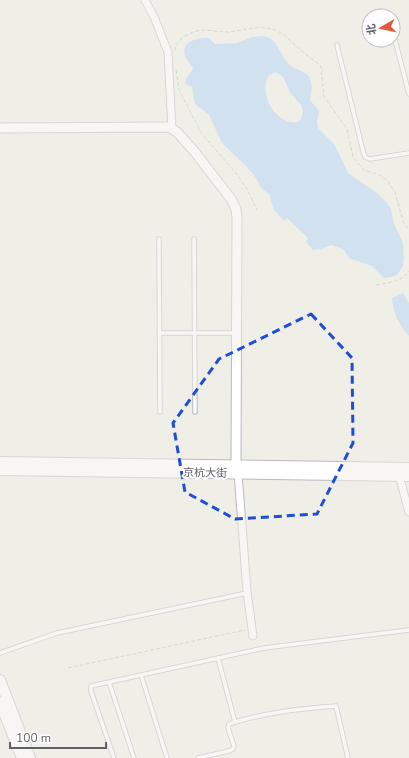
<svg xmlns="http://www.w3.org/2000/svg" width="409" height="758" font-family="'Nunito Sans','Noto Sans SC',sans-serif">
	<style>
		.water { fill: #acd0fb; fill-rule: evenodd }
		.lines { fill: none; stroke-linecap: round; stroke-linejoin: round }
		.service-casing { stroke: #b7b9bd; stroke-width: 5.5 }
		.minor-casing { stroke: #b7b9bd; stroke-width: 9 }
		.tertiary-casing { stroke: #b7b9bd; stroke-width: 11 }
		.secondary-casing { stroke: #b9bac0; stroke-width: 12 }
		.path { stroke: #9fc6ae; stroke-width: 1; stroke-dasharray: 4 2; stroke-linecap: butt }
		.service { stroke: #fff; stroke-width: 3.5 }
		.minor { stroke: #fff; stroke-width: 7 }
		.tertiary { stroke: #fff; stroke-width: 9 }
		.secondary { stroke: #fff; stroke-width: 10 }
		.marked { fill: none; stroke: #1d4ed8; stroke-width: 3; stroke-dasharray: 8 5; stroke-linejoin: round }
		.labels { text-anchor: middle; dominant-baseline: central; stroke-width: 4; stroke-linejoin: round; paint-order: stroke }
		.street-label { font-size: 11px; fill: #5f6167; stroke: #fff }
	</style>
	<rect width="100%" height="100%" fill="#f0efe7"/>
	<path class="water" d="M263,36c16,3 16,18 26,28 5,5 14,7 20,12l3,11 -2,13 9,11 -2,11 1,6 17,17 13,28 29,20 10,10 4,6 3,15 9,19 1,16 -1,7 -6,9 -5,2 -8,1 -12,-12 -23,-8 -6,-9 -12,-4 -10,4 -8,1 -7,-8 2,-4 -21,-20 -3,3 -10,-11 -5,-16 -7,-5 -8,-14 -10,-11 -22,-21 -13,-28 -14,-11 -3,-17 -7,-3 1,-5 7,-10c-1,-4 -5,-7 -7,-11 -8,-16 12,-21 23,-20l6,6 22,-1 15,-6zM276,72l7,5 8,17 10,11 2,6 -2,8 -3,3c-22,4 -41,-30 -29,-47z
		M403,293l6,10v33c-10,-11 -16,-23 -17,-38z"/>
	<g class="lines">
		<g class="service-casing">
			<path id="service" d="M394,36l15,58
				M337,45l26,106 2,6 5,2 39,-6
				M159,239l1,173
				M194,239l1,173
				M159,333h77
				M0,653l57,-20 190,-40
				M218,658l17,64
				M141,675l26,83
				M109,682l25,76
				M114,758l-23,-67v-5l173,-38 145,-18
				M198,758l31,-7 4,-2 1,-3 -6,-18 1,-4 3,-1c36,-11 66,-14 104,-17l12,52"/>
		</g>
		<g class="minor-casing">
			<path id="minor" d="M145,0l9,17 14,35 4,77
				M238,473l9,118 6,45
				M399,475l10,37"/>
		</g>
		<g class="tertiary-casing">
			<path id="tertiary" d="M0,128l169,-1 8,5 17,19 37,48 5,10 1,9 -1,247"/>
		</g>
		<g class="secondary-casing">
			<path id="secondary" d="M0,462l409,6
				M0,470l409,6
				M0,680l30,78
				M0,702l22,56"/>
		</g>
		<path class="path" d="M175,51c0,-12 17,-20 27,-21 9,0 17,2 25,2 16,-1 32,-8 48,-2 8,3 13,9 20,15 8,7 17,14 26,21l3,31 23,32 6,28 11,13 16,5 8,6 7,12 9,31 5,6
			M176,70l3,20 23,44 34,39 11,16 10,21
			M376,285c13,-3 25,-2 33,-14
			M68,668l177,-38"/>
		<use href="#service" class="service"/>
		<use href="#minor" class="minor"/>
		<use href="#tertiary" class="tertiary"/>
		<use href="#secondary" class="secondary"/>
	</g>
	<path d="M0 0H409V758H0ZM311,314l41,44 1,85 -36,71 -82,5 -50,-27 -12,-69 46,-64z" fill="#f0efe7" fill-opacity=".55" fill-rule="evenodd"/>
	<path class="marked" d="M311,314l41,44 1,85 -36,71 -82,5 -50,-27 -12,-69 46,-64z"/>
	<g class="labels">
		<g class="street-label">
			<text transform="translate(205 473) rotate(1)">京杭大街</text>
		</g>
	</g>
	<g transform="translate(381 28) rotate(261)"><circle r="19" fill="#ffffff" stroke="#bfc0c2"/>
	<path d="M0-3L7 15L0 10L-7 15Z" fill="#e15b3c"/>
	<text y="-6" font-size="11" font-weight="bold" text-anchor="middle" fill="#5f6167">北</text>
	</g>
	<path d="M10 742v6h96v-6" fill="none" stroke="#5f6167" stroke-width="2"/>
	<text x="16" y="742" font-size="12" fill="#5f6167" stroke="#ffffff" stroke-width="3" paint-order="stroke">100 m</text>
</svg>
